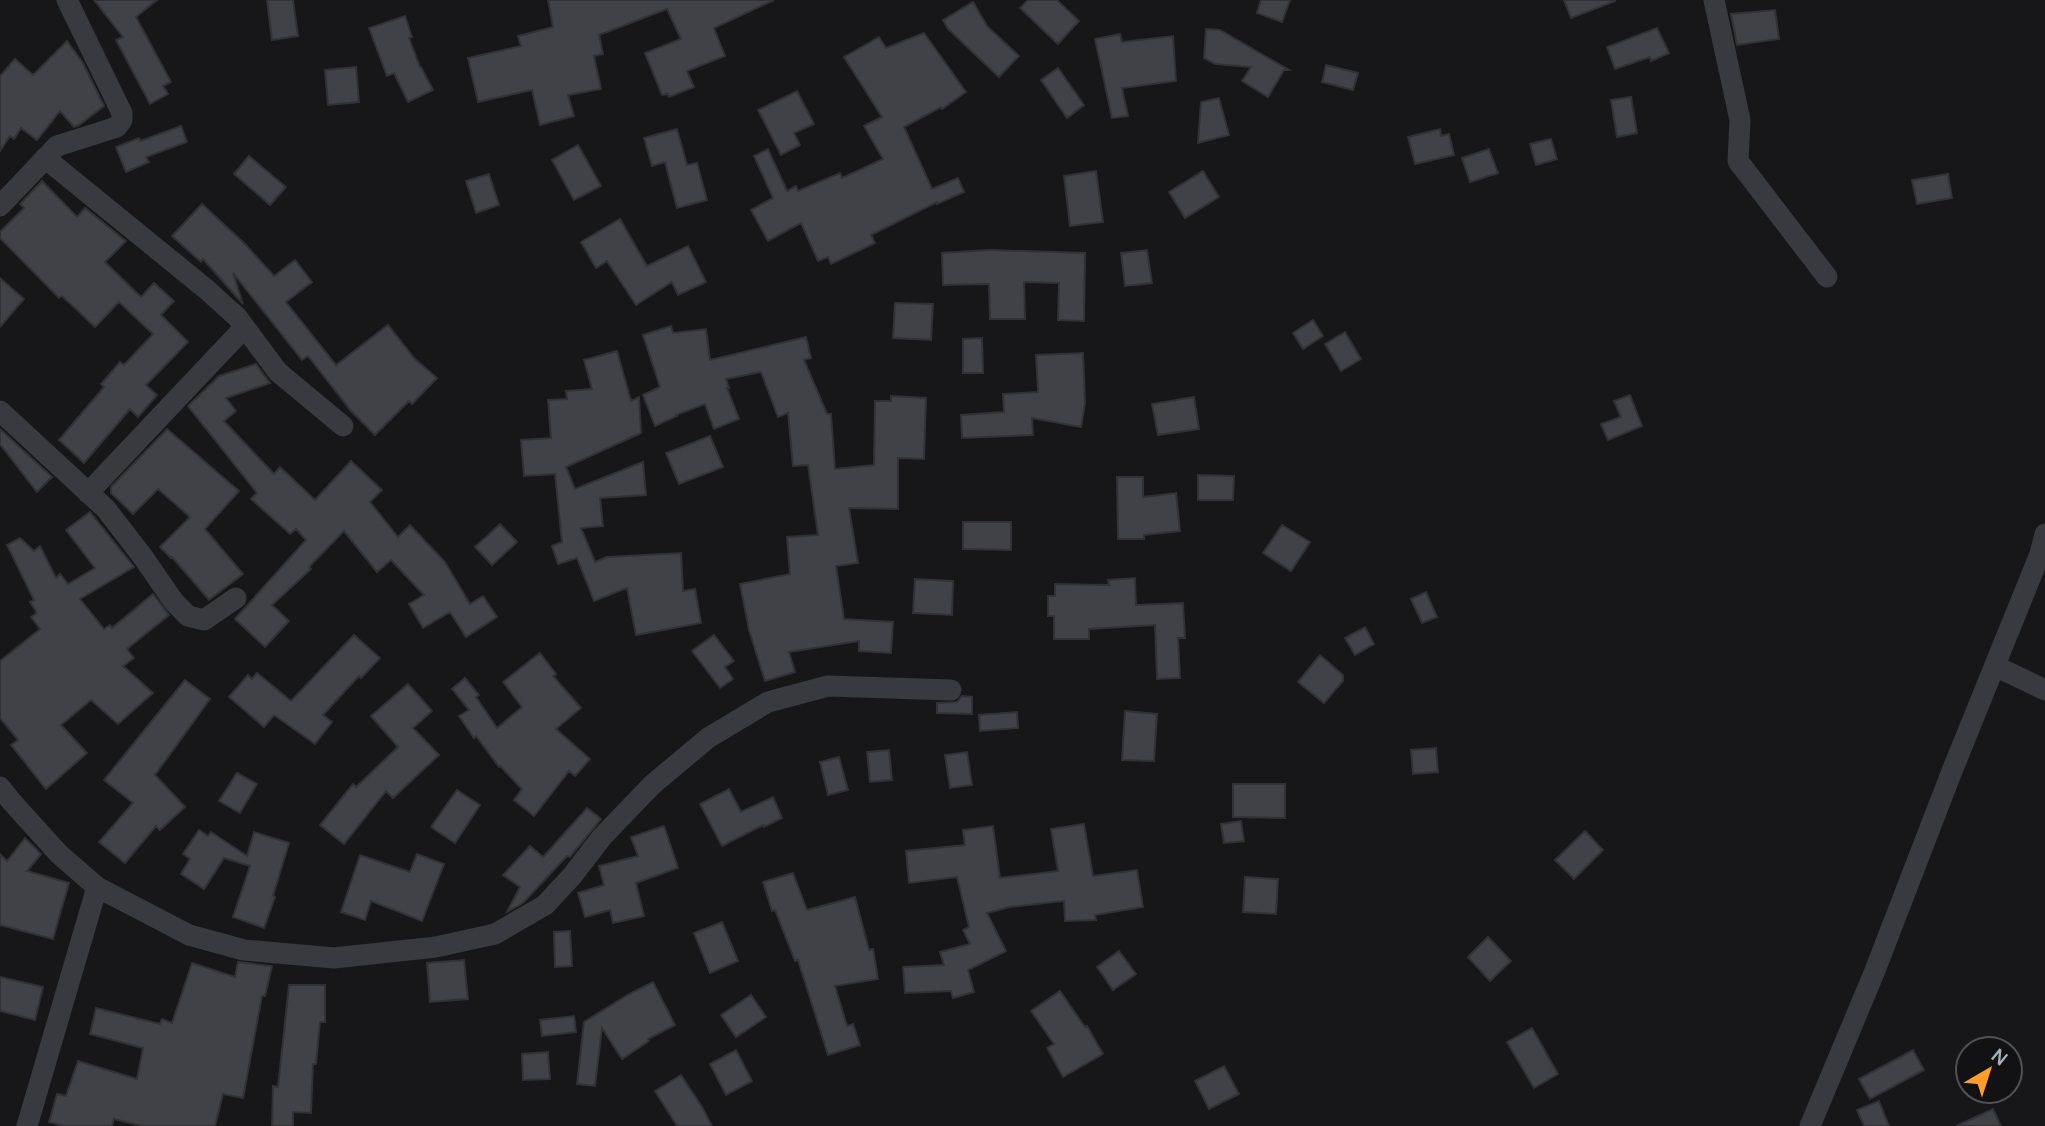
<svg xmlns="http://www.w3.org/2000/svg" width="2045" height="1126" font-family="Manrope,sans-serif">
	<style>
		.building { fill: #414247; stroke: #313136; stroke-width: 2 }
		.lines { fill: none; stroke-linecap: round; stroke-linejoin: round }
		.minor { stroke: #383a3f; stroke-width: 21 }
	</style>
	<rect width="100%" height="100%" fill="#171719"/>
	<path class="building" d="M94,0h63l-21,17 35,65 -8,4 5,8 -18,10 -34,-64 7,-3z
		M267,0h26l5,36 -26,4z
		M548,0h226l-60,28 11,28 -38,15 7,16 -25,10 -1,-3 -6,1 -17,-42 36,-14 -14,-30 -68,26 4,19 -9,2 7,33 -33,6 6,21 -34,9 -8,-35 -54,12 -10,-44 53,-12 -3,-10 35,-9z
		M1028,0h29l22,21 -21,23 -38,-36z
		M1261,0h29l-8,22 -25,-9z
		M1564,0h51v1l-44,17z
		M973,2l14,24 32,30 -20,21 -51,-48 -5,-9z
		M1775,10l4,29 -42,6 -6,-31z
		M405,16l7,21 -3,1 11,29h1l12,23 -25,12 -14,-29 -7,3 -18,-48z
		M1657,28l12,25 -18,8 -1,-4 -35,12 -8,-22z
		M1206,29l14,1 69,40h-5l-16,27 -26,-16 9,-14 -36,-3 -11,-6z
		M924,33l42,59 -24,17 -1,-2 -37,20 28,62 26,-11 6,14 -27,12v-2l-66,33 4,8 -44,21 -3,-7 -10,4 -17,-38 -33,18 -17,-31 22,-12 -19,-42 14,-7 19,42 9,-5 2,5 42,-18 2,5 41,-19 -19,-33 18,-9 -38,-60 35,-20 7,11z
		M1120,34l2,8 51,-6 3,45 -54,7 6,28 -16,2 -17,-79z
		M67,41l16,22 21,43 -25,19 -5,2 -14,-16 -23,29 -16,-12 -7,11 -4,-3 -10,15v-75l15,-17 18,16z
		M1326,65l32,8 -5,17 -31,-8z
		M356,67l3,35 -31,3 -3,-35z
		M1058,68l26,37 -17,13 -26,-38z
		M797,91l17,33 -20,9 6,12 -19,10 -23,-45z
		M1631,97l6,36 -20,4 -6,-37z
		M1219,98l10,37 -31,8 3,-41z
		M181,126l6,16 -41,15 3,5 -23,10 -10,-25 23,-9 1,3z
		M677,129l10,36 10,-2 10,37 -30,8 -12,-46 -13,4 -8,-28z
		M1440,129l1,7 8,-2 5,21 -39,9 -7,-27z
		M1551,139l6,20 -21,6 -6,-21z
		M578,145l23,41 -27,14 -22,-40z
		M1489,149l9,24 -28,9 -8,-24z
		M249,156l37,31 -16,18 -36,-31z
		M1096,171l7,51 -33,4 -6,-50z
		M1203,171l16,26 -34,21 -16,-26z
		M489,174l10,31 -23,8 -10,-32z
		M1948,174l4,24 -35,6 -5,-24z
		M42,181l35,36 8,-9 41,33 -21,21 36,35 13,-14 20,18 -13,14 27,27 -42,43 11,10 -19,22 -8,-8 -46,54 -25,-23 45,-53 -3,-3 19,-22 4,3 29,-31 -34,-32 -24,25 -33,-31 -3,2 -59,-60v-6l24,-24 -4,-4z
		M202,204l43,40 29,32 21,-16 17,22 -26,20 50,63 52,-40 27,34 22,19 -25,26 -3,-3 -34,34 -23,-23 -44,-56 -6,4 -69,-87 10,31 -40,-45 -2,3 -29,-26z
		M620,219l27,47 41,-20 18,36 -28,13 -6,-13 -36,23 -29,-44 -11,7 -15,-26z
		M989,250l96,3 -1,68 -26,-1 1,-37 -35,-1 1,37h-35l-1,-35 -46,1 -1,-32z
		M1147,250l5,33 -27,3 -4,-33z
		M0,278l24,21 -24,28z
		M895,303l38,1 -2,36 -38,-2z
		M1313,320l10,16 -20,13 -10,-16z
		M671,326l2,7 33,-4 4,31 96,-23 5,21 -7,2 23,54h4l4,55 39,-4 1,-64h16v-5l35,2 -2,61 -26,-1v51l-49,-1 9,55 -22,3 8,53 49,3 -2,31 -32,-2v-10l-70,11 6,20 -30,9 -16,-51 -9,-46 50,-10 -3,-37 31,-2 -10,-70 -15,1 -5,-53 -10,4 -17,-45 -35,7 3,9h-2l12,31 -25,10 -9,-25 -29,11 1,1 -22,10 -12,-31 17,-8 -17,-52z
		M1345,332l16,27 -20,12 -16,-27z
		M982,338l1,35h-20v-34z
		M617,351l14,50 8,-4 2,36 -75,34 9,22 68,-27 3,33 -46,3 3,28 -22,2 14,34 12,-5 74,-4 2,38 12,-2 6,34 -65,12 -9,-47 -33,13 -17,-43 -19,6 -6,-18 10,-4 -7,-68 -31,2 -3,-36 30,-2 -3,-38 19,-1 -1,-8 26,-2 -8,-29z
		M1083,353l2,50 -4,24 -49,-9 1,17 -71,3 -1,-23 43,-3 -1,-18 35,-2 -2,-37z
		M256,364l14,19 -44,15 10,13 -12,10 50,53 6,-7 35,33 36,-39 31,29 -12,12 28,35 12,-12 35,37 25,42 13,-8 14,21 -31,20 -16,-25 -27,16 -14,-24 15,-9 -33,-35 -14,12 -33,-41 -35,36 2,2 -39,36 17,16 -24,26 -30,-28 71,-79 -10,-11 -6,5 -39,-35 6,-6 -69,-87 31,-30z
		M1630,395l12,31 -34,14 -7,-16 20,-7 -7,-16z
		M1194,397l5,32 -41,6 -6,-31z
		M0,429l52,48 -15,15 -37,-48z
		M167,429l72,62 -34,38 38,45 -34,26 -37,-43 -1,1 -11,-11 30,-30 -32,-28 -25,25 -22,-21v-6z
		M710,436l13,31 -44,17 -13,-31z
		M1198,475l36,1 -1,24h-35z
		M1117,477h26v20l33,-4 4,38 -36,4v4h-26z
		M90,512l44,55 -54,32 24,30 6,-4 2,3 41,-34 16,21 -42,34 7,9 -11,8 30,27 -35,31 -27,-24 -30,25 26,28 -41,36 -35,-44 7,-5 -18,-22v-57l40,-32 -9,-12 6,-4 -7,-11 4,-2 -27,-55 13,-7 14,13 6,-5 16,32 4,-4 8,10 27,-16 -29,-38z
		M963,522h48v28l-48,-1z
		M500,524l17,18 -25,23 -17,-18z
		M1282,525l28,17 -19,29 -28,-18z
		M1135,578l1,27 47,-2 2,35h-7l2,40 -23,1 -2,-54 -66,4v10h-35v-23h-6v-20h7v-12l54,1 -1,-5z
		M915,579l38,2 -1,34 -39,-2z
		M1426,592l11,25 -15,6 -11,-24z
		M1365,627l9,17 -19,11 -10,-17z
		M354,635l26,23 -19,20 -2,-2 -36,39 9,7 -17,22 -41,-29 -10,12 -35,-30 19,-22 4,4 5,-6 34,28z
		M714,635l20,26 -9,6 8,12 -13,9 -28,-37z
		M540,653l16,21 -3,2 28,32 -25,21 34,30 -15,17 -6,-5 -35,45 -20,-16 8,-11 -22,-23 -1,1 -23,-31 -2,2 -15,-22 10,-6 -17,-21 13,-11 14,17 -3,2 21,31 25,-21 -19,-25z
		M1320,655l23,20v6l-19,22 -26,-21z
		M185,680l25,19 -55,76 30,32 -25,23 -4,-4 -31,37 -26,-21 34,-39 -29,-23z
		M408,684l24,27 -19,17 26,27 -46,43 -7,-7 -42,53 -24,-19 33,-41 3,3 42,-40 -27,-31z
		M962,696l10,1v17l-35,-1v-10l20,-1z
		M1125,711l32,3 -3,47 -32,-1z
		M1017,712l1,16 -38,3 -1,-16z
		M1436,748l2,24 -25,2 -2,-24z
		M889,750l3,30 -22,2 -3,-30z
		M967,752l5,33 -22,3 -5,-33z
		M839,757l9,33 -20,5 -8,-33z
		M237,773l20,11 -17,29 -21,-12z
		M1233,784h52v34l-52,-1z
		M729,789l12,23 32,-15 9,21 -18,9 -1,-2 -41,21 -22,-42z
		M457,790l23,15 -25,38 -24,-16z
		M587,808l14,11 -31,38 -3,-1 -44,47 -16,9 13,-25 -17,-12 27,-29 13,11z
		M1241,821l3,20 -20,2 -3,-19z
		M1084,824l9,52 44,-6 6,37 -48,8 1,5 -31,1 -1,-20 -54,6 -23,6 19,38 -38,19 6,22 -21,6 -2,-7 -46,2 -2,-26 41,-2 -4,-13 30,-8 -7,-14 6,-3 -12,-50 -48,6 -3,-32 59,-6 -2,-15 30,-4 7,52 58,-7 -7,-42z
		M664,826l14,42 -42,15 8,33 -31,7 -3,-13 -25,7 -7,-24 26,-8 -5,-19 39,-10 -7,-19z
		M199,830l9,6 3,-4 36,24 7,-24 35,11 -16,53 2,1 -11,31 -31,-11 17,-51 -26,-8 -20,31 -23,-15 9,-15 -7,-5z
		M1585,831l18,19 -29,29 -19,-19z
		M25,838l16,16 -14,17 42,12 -16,56 -53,-14v-71l7,7z
		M417,854l27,10 -22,57 -51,-20 -6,19 -24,-8 19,-57 50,17z
		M793,873l14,37 48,-13 14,53 4,-1 5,30 -43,7 12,40 6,-2 7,21 -32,10 -30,-95 -3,1 -20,-51 -3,1 -9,-29z
		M1245,877l33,2 -2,35 -33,-2z
		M722,922l16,39 -28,12 -16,-40z
		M570,931l2,35 -17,1 -1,-35z
		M1488,937l23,24 -21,20 -22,-24z
		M1119,951l17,23 -23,16 -16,-23z
		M464,960l4,39 -38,3 -3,-39z
		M238,962l34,4 -7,30h-3l-19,102 -20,-4 -8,32h-73l-28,-7 -2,7h-49l-14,-4 8,-28 9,2 12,-35 59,18 6,-31 -53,-14 6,-26 64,16 2,-5 10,4 20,-60 43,14z
		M0,977l43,10 -8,33 -35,-9z
		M653,982l22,43 -27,14 1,2 -27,18 -20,-31 -7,58 -18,-2 7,-62 45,-28z
		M289,985h36v37h-5l-4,42h-3l-2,49 -18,-1v14h-21l1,-40 5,1z
		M1060,991l25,36 2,-1 16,28 -40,23 -16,-29 7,-4 -23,-33z
		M751,995l15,22 -30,20 -15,-22z
		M574,1016l2,16 -34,4 -2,-16z
		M1532,1028l26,46 -24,14 -27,-46z
		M736,1050l16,31 -26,14 -16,-31z
		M1913,1050l11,20 -54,29 -11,-20z
		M548,1052l2,27 -27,1 -1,-26z
		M1224,1066l15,28 -30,15 -14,-28z
		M681,1075l21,32 10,19h-35l-22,-35z
		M1879,1101l10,25h-25l-7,-16z
		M1993,1109l8,17h-45z"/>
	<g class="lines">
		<path class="minor" d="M1714,0l26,120 -2,41 89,116
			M45,158l161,131 31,28 41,55 65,54
			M0,206l57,-60 60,-19 5,-7v-7l-55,-113
			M0,411l106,98 37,48 31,45 14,14 16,4 32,-22
			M88,493l156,-165
			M1995,666l50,24
			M0,787l11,14 48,53 38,33 92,48 55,15 90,8 102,-11 59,-13 50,-29 27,-29 30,-39 50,-52 56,-47 60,-36 60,-16 123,4
			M27,1126l70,-239
			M1810,1126l64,-153 78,-202 88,-217 5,-20"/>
	</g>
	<g transform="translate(1989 1070) rotate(39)"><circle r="33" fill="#121214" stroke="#4e5156" stroke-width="2"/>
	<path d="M0-5L12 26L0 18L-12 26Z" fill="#ff9f29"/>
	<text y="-10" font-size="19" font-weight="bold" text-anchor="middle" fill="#a8b0ba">N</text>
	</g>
</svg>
